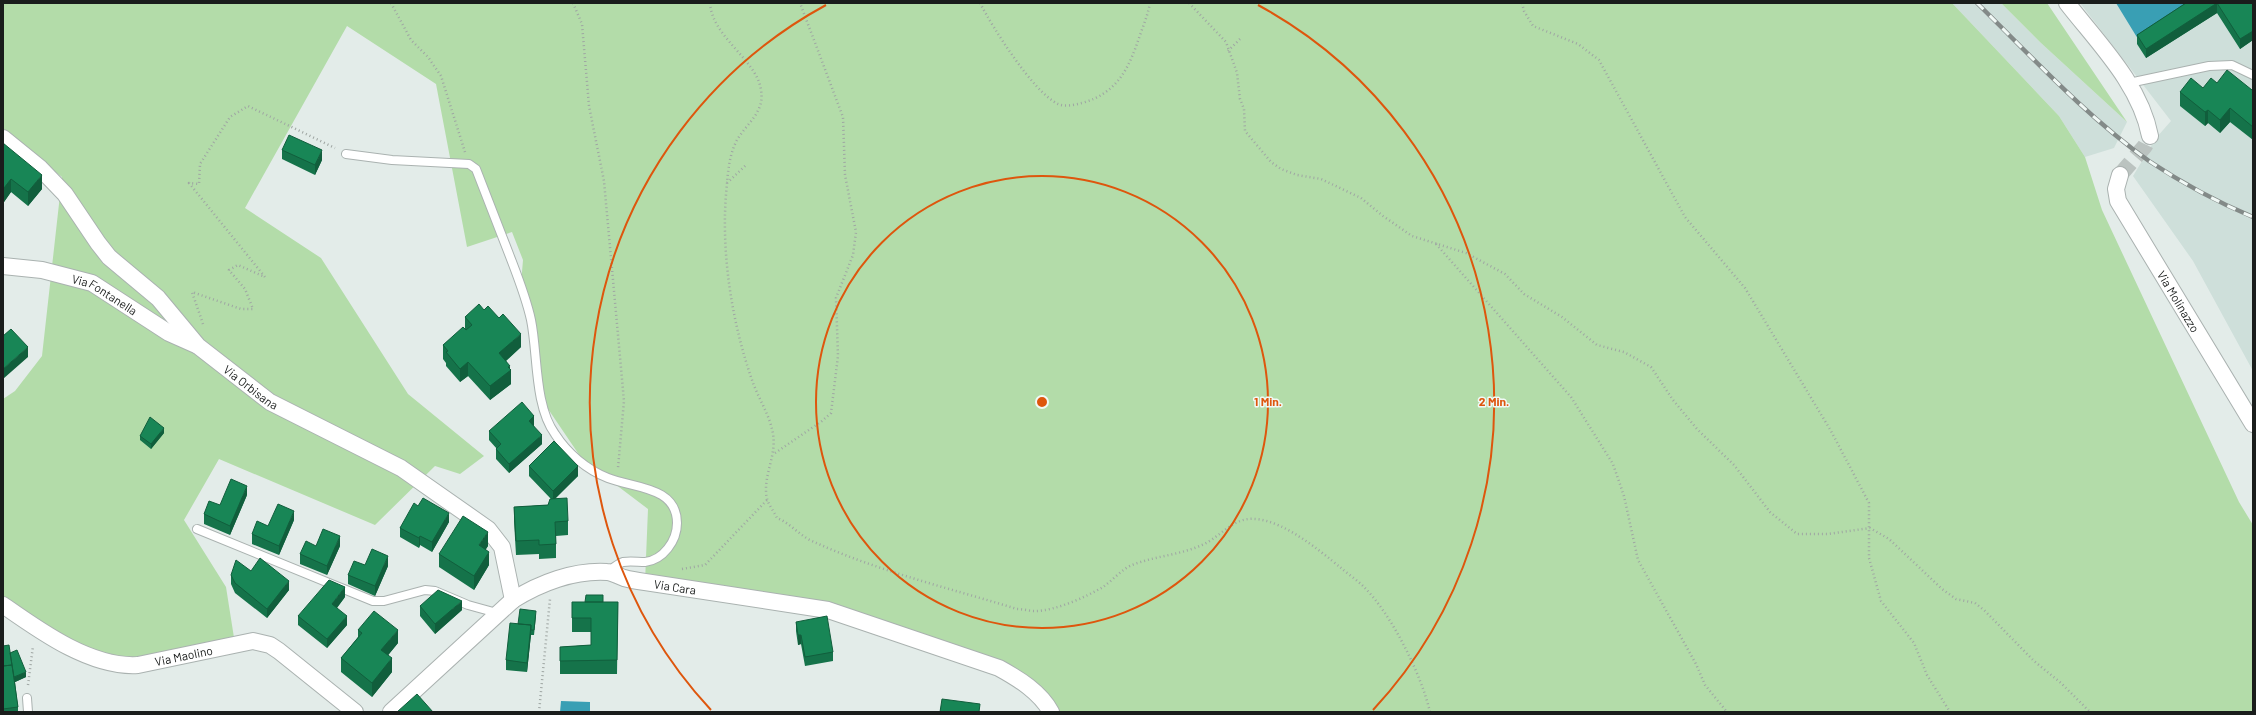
<svg xmlns="http://www.w3.org/2000/svg" width="2256" height="715" font-family="Barlow,sans-serif">
	<style>
		.built { fill: #cedfda }
		.green { fill: #b3dca9 }
		.water { fill: #399fb4 }
		.lines { fill: none; stroke-linecap: round; stroke-linejoin: round }
		.street-tunnel { stroke: #bbc3c0; stroke-width: 16; stroke-dasharray: 16 8; stroke-linecap: butt }
		.lane-casing { stroke: #aab2b0; stroke-width: 10 }
		.street-casing { stroke: #aab2b0; stroke-width: 18 }
		.path { stroke: #9fa6a3; stroke-width: 2.5; stroke-dasharray: 1 3; stroke-linecap: butt }
		.lane { stroke: #fff; stroke-width: 8 }
		.street { stroke: #fff; stroke-width: 16 }
		.rail-casing { stroke: #838a88; stroke-width: 4.5 }
		.rail { stroke: #f1f9f6; stroke-width: 3; stroke-dasharray: 9; stroke-linecap: butt }
		.wall { fill: #15734a }
		.shaded-wall { fill: #115e3c }
		.building { fill: #188656; stroke: #115e3c }
		.ring { fill: none; stroke: #de560d; stroke-width: 2 }
		.labels { text-anchor: middle; dominant-baseline: central; stroke-width: 3; stroke-linejoin: round; paint-order: stroke }
		.street-label { font-size: 12px; fill: #1a1d1c; stroke: #f1f9f6 }
		.centre { fill: #de560d; stroke: #f1f9f6; stroke-width: 2 }
		.ring-label { font-size: 12px; text-anchor: middle; font-weight: bold; fill: #de560d; stroke: #f1f9f6; stroke-width: 3; stroke-linejoin: round; paint-order: stroke }
	</style>
	<rect width="100%" height="100%" fill="#e3ece9"/>
	<path class="built" d="M1952,3h49l40,40 86,79 -13,26 -29,9 -26,-41z
		M2080,3h173v368l-60,-110 -60,-85 23,-38 15,-17z"/>
	<path class="green" d="M3,3h1949l107,113 26,41 17,53 137,292 14,23v187h-1202l-29,-31 -194,-71 -183,-28 3,-73 -41,-31 -21,-13 -44,-65 -21,-116 2,-24 -11,-28 -45,15 -31,-163 -89,-58 -102,182 76,50 87,136 76,62 -24,18 -25,-8 -60,59 -156,-66 -35,61 42,67 9,57 -111,22 -121,-61v-206l12,-8 27,-35 20,-179 -59,-45z
		M2001,3h46l80,119 -86,-79z"/>
	<path class="water" d="M2116,3h75l-53,36z
		M561,701l29,1v10h-30z"/>
	<g class="lines">
		<path class="street-tunnel" d="M2120,175l25,-29 5,-10"/>
		<g class="lane-casing">
			<path id="lane" d="M2129,83l80,-17 23,-1 21,10
				M346,154l46,6 77,4 7,5c11,28 22,56 33,85 8,21 17,43 22,66 7,34 3,85 24,114 12,19 32,36 53,44 25,10 69,8 69,45 0,18 -14,37 -32,39 -7,0 -15,-1 -22,0 -6,2 -10,6 -15,10
				M197,529l176,72h11l41,-11 10,1 33,14 29,8
				M27,698l1,14"/>
		</g>
		<g class="street-casing">
			<g id="street">
				<path d="M2067,3c31,40 73,81 83,133"/>
				<path id="s1" d="M3,138l37,30 25,26 33,49 11,14 49,41 40,48 72,56 131,66 87,61 14,18 11,53"/>
				<path id="s2" d="M2120,175l-4,14 2,12 135,223"/>
				<path id="s3" d="M3,266l39,4 50,13 77,50 27,12"/>
				<path id="s4" d="M3,605c37,26 88,63 135,60l115,-24 17,4 9,6 76,61"/>
				<path id="s5" d="M391,712l122,-112c27,-17 61,-30 94,-28 5,0 11,4 17,6 7,2 14,3 21,4l183,28 171,58c20,11 41,24 52,44"/>
			</g>
		</g>
		<path class="path" d="M391,3l20,37 17,17 13,19 24,76
			M573,3l9,21 7,82 15,75 20,220 -6,67
			M710,3c2,34 47,57 51,87 4,22 -14,33 -24,50 -7,13 -9,29 -10,44 -7,63 4,136 25,196 6,18 18,35 21,54 4,22 -11,43 -6,65 2,6 7,13 10,19 13,5 22,17 35,23 65,30 137,47 205,68 6,0 12,2 18,2 20,0 51,-14 68,-24 10,-7 19,-18 29,-22 23,-9 48,-10 70,-20 14,-6 25,-19 38,-24 31,-12 79,29 101,47 7,6 16,12 23,19 28,28 57,87 66,125
			M980,3c13,25 53,89 78,101 7,3 16,1 24,-1 36,-10 47,-35 58,-68 4,-11 8,-21 10,-32
			M1189,3l37,39 11,31 3,26 4,10 1,22 26,31 10,7 16,6 24,4 40,19 22,18 29,20 54,17 39,21 19,20 38,23 35,28 27,7 27,15 22,33 24,29 37,36 36,47 27,22h31l42,-6 19,11 53,50 14,10 19,4 10,8 49,50 27,22 29,29
			M1522,3l2,8 9,15 45,18 21,16 86,157 60,71 86,143 38,72v55l12,43 33,42 13,32 23,37
			M1228,51l12,-12
			M727,183l20,-19
			M1436,244l135,153 42,67 11,32 14,64 58,104 9,21 22,27
			M203,324l-11,-32 49,17h12l-8,-20 -16,-19 9,-5 27,12 -76,-94 10,1 1,-20 30,-47 18,-11 87,42
			M775,453l47,-32 9,-8 7,-57 -2,-58 17,-43 3,-23 -11,-57 -2,-58 -43,-114
			M682,569l23,-4 62,-65
			M28,685l5,-39
			M539,712l11,-113"/>
		<use href="#lane" class="lane"/>
		<use href="#street" class="street"/>
		<g class="rail-casing">
			<path id="rail" d="M1977,3c55,54 109,113 172,158 33,22 68,41 104,56"/>
		</g>
		<use href="#rail" class="rail"/>
	</g>
	<path class="wall" d="M2186,3h67v37l-13,9 -23,-36 -71,45 -9,-14v-9z
		M2217,83l35,7 1,-2v52l-23,-18 -10,11 -12,-10 -3,3 -25,-20v-14l23,-4z
		M3,143l39,46 -14,17 -17,-14 -7,10h-1z
		M282,150l40,10 -7,15 -33,-16z
		M465,317l56,30 -15,14 4,8 1,15 -21,16 -22,-24 -8,6 -14,-16v-3l-3,-4v-14l22,-17z
		M534,426l8,18 -33,29 -13,-14v-10h1l-8,-9v-9z
		M164,433l-13,16 -11,-9v-4z
		M529,466l49,10 -23,22 13,23v14l-12,1v22l-17,1v-5l-23,1 -2,-34v-14l34,-2 3,-6 -22,-23z
		M247,495l-17,40 -26,-11v-10l16,-9z
		M418,506l31,16 -17,30 -12,-7 -1,3 -19,-11v-9z
		M294,520l-15,35 -27,-11v-10l16,-8z
		M340,546l-13,29 -27,-11v-10z
		M488,546l-2,3 3,16 -15,25 -35,-23v-13z
		M365,565l23,1 -13,30 -27,-12v-9z
		M251,571l38,19 -22,28 -32,-25 -4,-9v-9z
		M345,597l-8,11 10,17 -20,23 -29,-23v-9z
		M572,602h46l-1,72h-57v-27l31,-2v-13h-19z
		M420,606l42,4 -27,24 -15,-18z
		M536,616l-2,19h-3l-4,37 -21,-2v-10l12,-36z
		M796,622l37,30v9l-28,5 -4,-22 -3,1 -2,-14z
		M358,630l40,13 -10,12 4,17 -20,25 -31,-25v-14l17,-21z
		M3,646l7,7 16,24 -11,5 3,25v5h-15z"/>
	<path class="shaded-wall" d="M2217,3v10l-71,45v-9z
		M2253,31v9l-13,9v-10z
		M2230,108v14l-10,11v-13z
		M2208,110v13l-3,3v-14z
		M322,150v10l-7,15v-10z
		M42,175v14l-14,17v-14z
		M11,179v13l-7,10v-14z
		M521,334v13l-22,20v-14z
		M28,347v10l-25,22v-10z
		M468,362v14l-8,6v-13z
		M510,366v4h1v14l-21,16v-14z
		M534,416v10l-5,4v-9z
		M164,428v5l-13,16v-5z
		M542,435v9l-33,29v-9z
		M578,466v10l-25,25v-10z
		M247,486v9l-17,40v-9z
		M294,511v9l-15,35v-9z
		M449,513v9l-17,30v-10z
		M488,532v14l-9,13v-14z
		M340,536v10l-13,29v-9z
		M420,536v9l-1,3v-10z
		M489,552v13l-15,25v-14z
		M388,556v10l-13,30v-10z
		M289,581v9l-22,28v-9z
		M345,587v10l-13,17v-10z
		M462,601v9l-27,24v-10z
		M347,616v9l-20,23v-9z
		M531,625v9l-4,38v-9z
		M398,630v13l-17,21v-14z
		M798,635h3v9l-3,1z
		M392,658v14l-20,25v-14z
		M26,672v5l-13,6v-5z"/>
	<path class="building" d="M2186,3h67v28l-13,8 -23,-36 -71,46 -9,-14z
		M2227,70l25,20 1,-2v39l-23,-19 -10,12 -12,-10 -3,2 -25,-20 11,-14 12,10 8,-10 6,5z
		M289,135l33,15 -7,15 -33,-15z
		M3,143l39,32 -14,17 -17,-13 -7,9h-1z
		M479,304l5,6 4,-4 11,12 4,-4 18,20 -22,19 11,13 -2,1 3,3 -21,16 -22,-24 -8,7 -14,-17 2,-1 -5,-6 20,-18 3,3 6,-5 -7,-8z
		M11,329l17,18 -25,22v-33z
		M522,402l12,14 -5,5 13,14 -33,29 -13,-15 5,-5 -12,-13z
		M150,417l14,11 -13,16 -11,-8z
		M554,441l24,25 -25,25 -24,-25z
		M231,479l16,7 -17,40 -26,-12 5,-13 11,4z
		M423,498l26,15 -17,29 -12,-6 -1,2 -19,-10 14,-25 4,3z
		M567,498l1,23 -13,1 1,22 -17,1v-5l-23,1 -2,-34 34,-2 2,-6z
		M278,504l16,7 -15,35 -27,-12 5,-13 11,5z
		M463,516l25,16 -9,13 10,7 -15,24 -35,-22z
		M323,529l17,7 -13,30 -27,-12 6,-13 10,5z
		M372,549l16,7 -13,30 -27,-11 6,-14 11,4z
		M260,558l29,23 -22,28 -32,-26 -4,-8 5,-15 15,11z
		M329,580l16,7 -13,17 15,12 -20,23 -29,-23z
		M438,590l24,11 -27,23 -15,-18z
		M586,595h17v7h-18z
		M572,602h46l-1,58 -57,1v-14l31,-2v-27h-19z
		M520,609l16,2 -2,19h-3v-5l-13,-1z
		M374,611l24,19 -17,20 11,8 -20,25 -31,-25 21,-25 -4,-3z
		M827,616l6,36 -28,5 -4,-22h-3l-2,-13z
		M510,623l21,2 -4,38 -21,-3z
		M9,645l3,20 -9,1v-20z
		M17,650l9,22 -12,5 -4,-24z
		M12,665l6,42 -15,2v-43z
		M417,694l16,18h-36z
		M942,699l38,5 -1,8h-39z"/>
	<g class="ring">
		<circle cx="1042" cy="402" r="226"/>
		<path d="M711 710A452 452 0 0 1 826 5M1258 5A452 452 0 0 1 1373 710"/>
	</g>
	<g class="labels">
		<g class="street-label">
			<text stroke="none"><textPath href="#s3" startOffset="107">Via Fontanella</textPath></text>
			<text stroke="none"><textPath href="#s2" startOffset="144">Via Molinazzo</textPath></text>
			<text stroke="none"><textPath href="#s1" startOffset="354">Via Orbisana</textPath></text>
			<text stroke="none"><textPath href="#s5" startOffset="335">Via Cara</textPath></text>
			<text stroke="none"><textPath href="#s4" startOffset="197">Via Maolino</textPath></text>
		</g>
	</g>
	<circle cx="1042" cy="402" r="6" class="centre"/>
	<g class="ring-label">
		<text x="1268" y="406">1 Min.</text>
		<text x="1494" y="406">2 Min.</text>
	</g>
	<rect width="2256" height="715" fill="none" stroke="#1a1d1c" stroke-width="8"/>
</svg>
